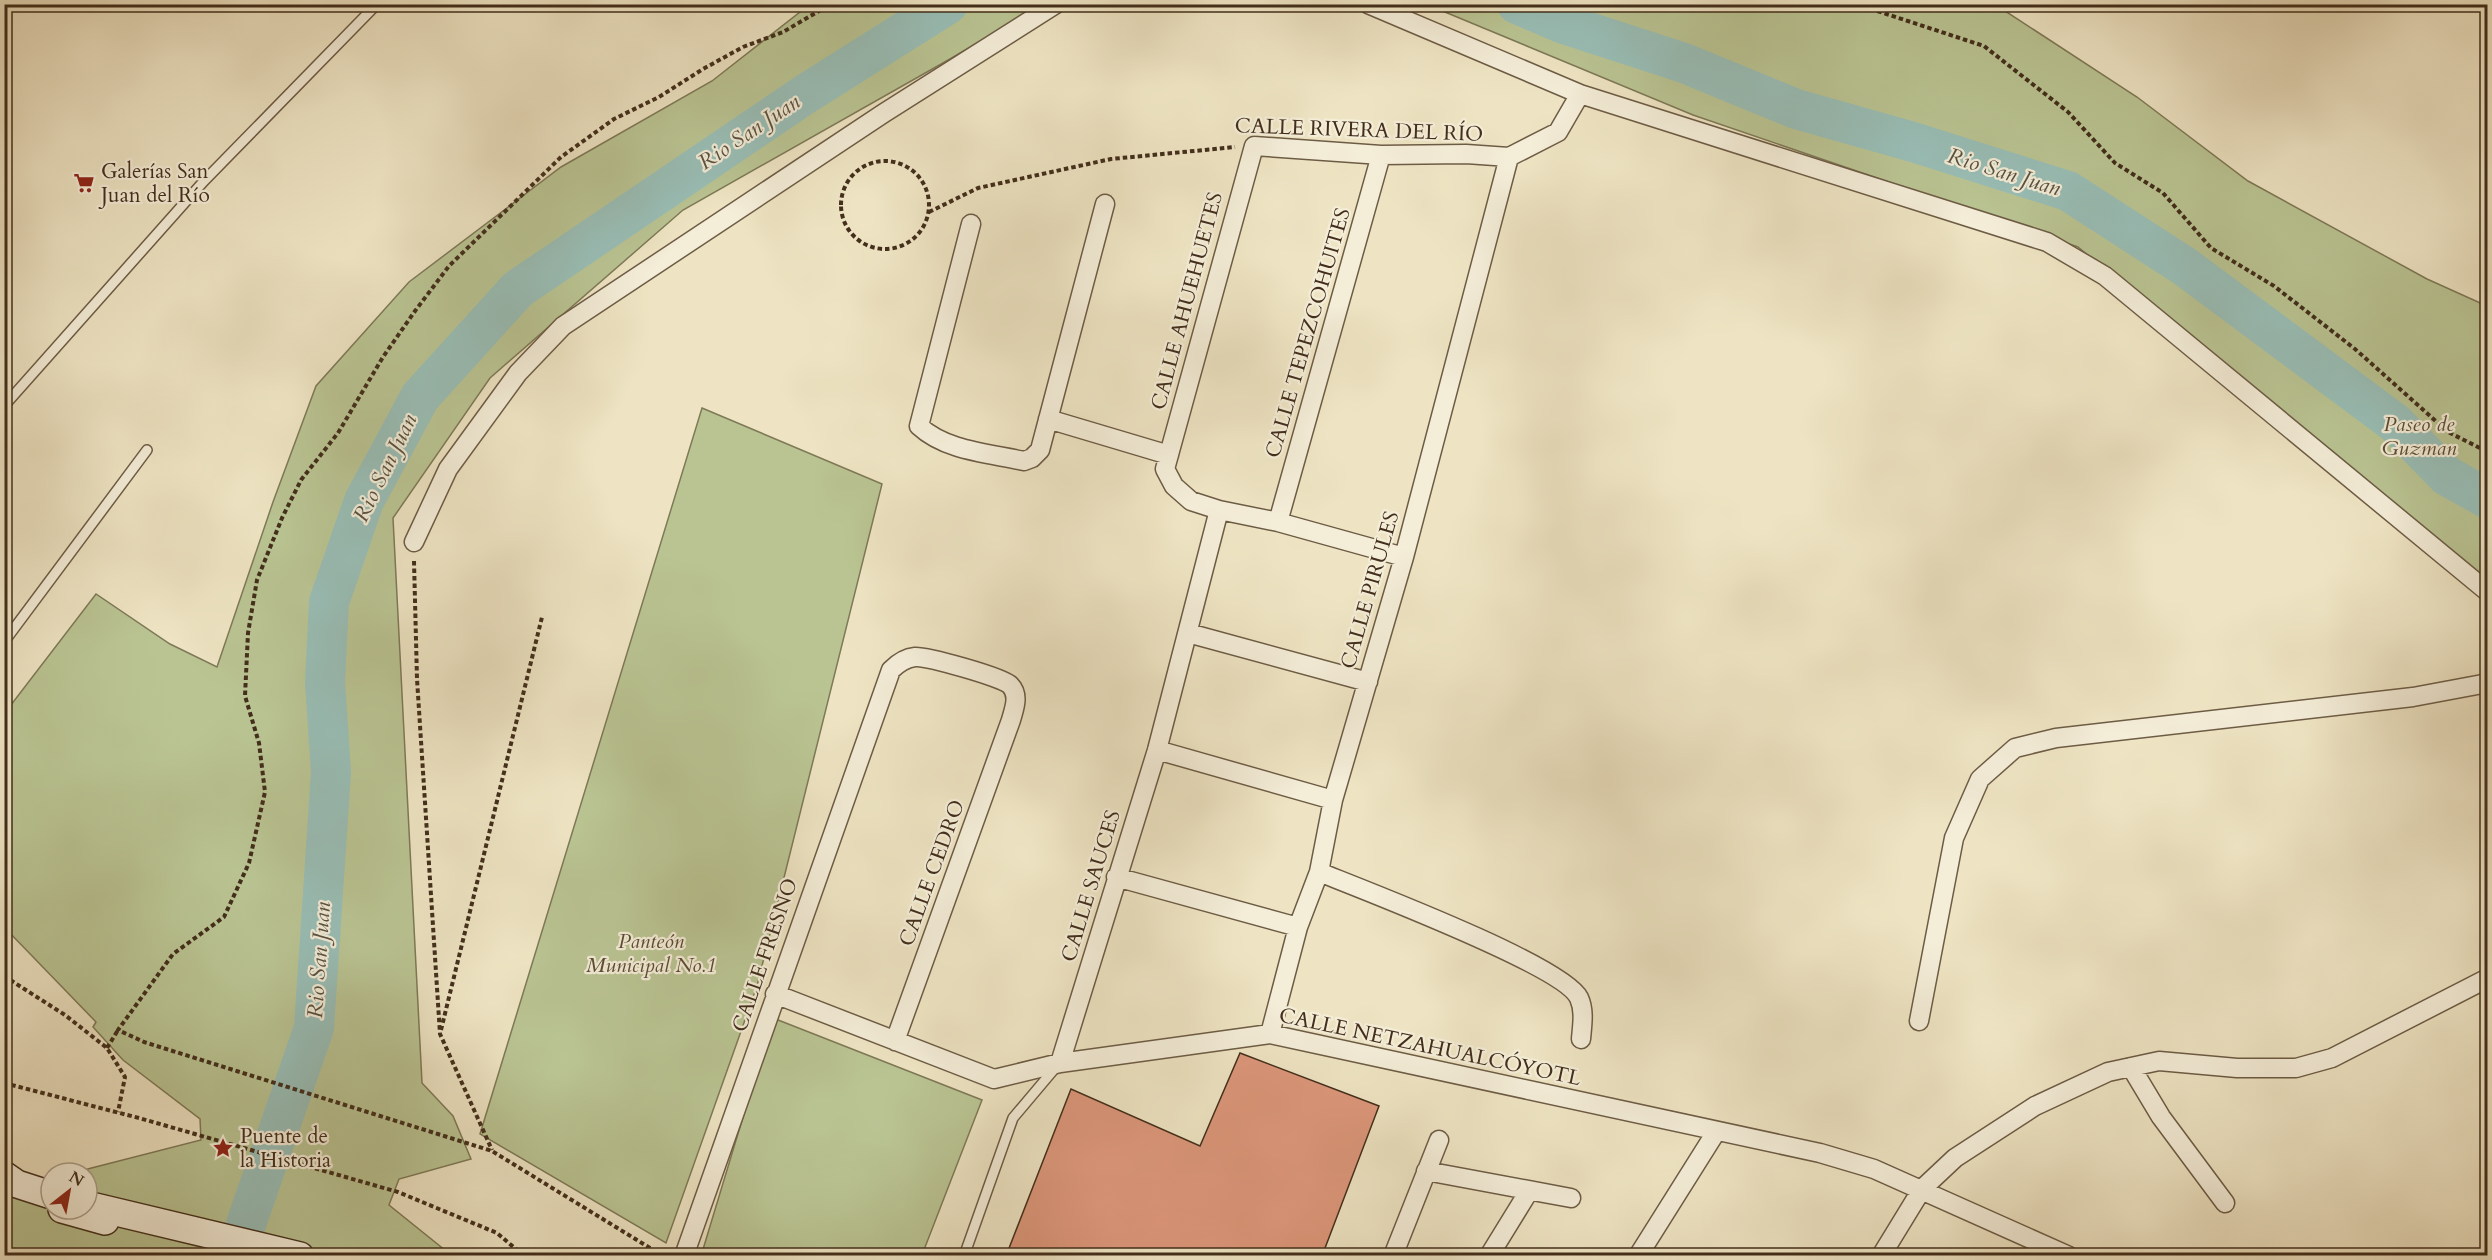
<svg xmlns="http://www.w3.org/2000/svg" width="2492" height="1260" font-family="Cardo,serif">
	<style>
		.green { fill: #bac493; stroke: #7e7957; stroke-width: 1.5 }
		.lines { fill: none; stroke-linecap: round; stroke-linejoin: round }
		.river { stroke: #99beb6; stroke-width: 40 }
		.building { fill: #dc967a; stroke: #422e1b; stroke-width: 1.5 }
		.lane-casing { stroke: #6d5c45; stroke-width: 12 }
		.street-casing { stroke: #6d5c45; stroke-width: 21 }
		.secondary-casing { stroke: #422e1b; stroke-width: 30 }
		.path { stroke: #422e1b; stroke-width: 4; stroke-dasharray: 4.5 3; stroke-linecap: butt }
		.lane { stroke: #f4edd8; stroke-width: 9 }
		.street { stroke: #f4edd8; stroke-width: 18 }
		.secondary { stroke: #f4edd8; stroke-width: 27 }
		.labels { text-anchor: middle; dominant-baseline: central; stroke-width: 4.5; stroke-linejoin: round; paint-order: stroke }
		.street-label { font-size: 21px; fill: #422e1b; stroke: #f4edd8 }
		.poi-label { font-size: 21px; fill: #422e1b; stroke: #f4edd8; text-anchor: start }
		.park-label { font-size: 21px; font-style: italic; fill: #5a4c33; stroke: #f4edd8 }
		.water-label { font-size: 22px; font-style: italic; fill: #585242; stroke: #f4edd8 }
	</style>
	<rect width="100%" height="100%" fill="#eee4c3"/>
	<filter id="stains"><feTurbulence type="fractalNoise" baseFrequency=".00333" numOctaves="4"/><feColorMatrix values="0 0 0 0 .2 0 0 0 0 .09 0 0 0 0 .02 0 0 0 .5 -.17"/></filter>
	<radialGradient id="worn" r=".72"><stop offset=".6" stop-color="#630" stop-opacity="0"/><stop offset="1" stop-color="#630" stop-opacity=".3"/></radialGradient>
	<path class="green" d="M809,5h233l-92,54 -267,151 -193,168 -97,140 29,565 31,33 18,43 -72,20 -10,26 62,50h-446v-75l37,1 9,-3v31h36v-36h-15l129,-33 -1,-21 -77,-59 -30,-33 3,-5 -91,-94 -1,-214 92,-120 74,50 47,23 56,-165 43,-116 93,-104 152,-115 151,-86z
		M1428,5h568l141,92 111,84 179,98 60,27v278h-2l-153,-133 -135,-103 -119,-101 -385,-132z
		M702,408l180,76 -125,502 -91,257 -186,-109z
		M773,1018l209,82 -60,155 -221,1z"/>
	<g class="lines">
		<path class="river" d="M1517,4l44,19 123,40 112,46 117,33 155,49 116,75 211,157 52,53 41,23
			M235,1256l79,-228 17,-256 -6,-90 4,-80 35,-101 56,-104 98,-108 286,-194 144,-91"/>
	</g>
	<path class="building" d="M1240,1053l139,53 -57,150h-316l65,-167 129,57z"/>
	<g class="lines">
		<g class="lane-casing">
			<path id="lane" d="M4,406l200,-225 173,-177
				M4,642l143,-192
				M964,1256l49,-138 43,-51"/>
		</g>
		<g class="street-casing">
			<path id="street" d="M1368,4l212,90
				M1509,157l49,-25 22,-38 467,148 58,34 383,316
				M971,224l-52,202c27,25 69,27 105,35l8,-3 8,-8 65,-246
				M1048,419l121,36
				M1278,522l103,-367
				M414,542l34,-73 70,-96 45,-47 321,-213 172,-109
				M1404,557l-126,-35 -59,-12 -28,-9 -17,-15 -9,-17 89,-323 127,9 85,-1 43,3
				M1188,633l180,49
				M1157,750l176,50
				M1319,872c42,17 245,94 260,126 6,13 3,28 2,41
				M1116,877l182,50
				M775,994l219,85 66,-16 210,-29 550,119 54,16 195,87
				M1919,1021l35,-183 26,-59 35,-31 41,-10 357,-41 75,-14
				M1270,1034l28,-107 21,-55 14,-72 71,-243 105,-400
				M1060,1063l97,-313 62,-240
				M2131,1067l30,50 64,86
				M1426,1171l145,27
				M684,1256l207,-586c7,-7 14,-12 24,-13 11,-1 87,20 95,28 10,10 4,24 1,35l-116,321
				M1393,1256l46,-116
				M1489,1256l40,-65
				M1638,1256l78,-124
				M1881,1256l41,-67 33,-31 80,-52 73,-34 51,-11 78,7h59l36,-10 156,-80"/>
		</g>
		<g class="secondary-casing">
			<path id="secondary" d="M4,1175l13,9 34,11
				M87,1205l213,51
				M62,1209l43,12"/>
		</g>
		<path class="path" d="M1856,4l128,42 84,66 47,51 48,30 48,55 63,38 81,63 93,83 40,20
			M841 205a44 44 0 1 1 88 0a44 44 0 1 1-88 0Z
			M929,212l49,-24 133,-29 124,-12
			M414,561l3,118 23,355 52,116
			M4,976l61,39 42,33 18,29 -7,35
			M441,1030l101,-413
			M107,1048l11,-18
			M4,1083l135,35 259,74 99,41 27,23
			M663,1256l-171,-105 -348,-109 -26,-12 55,-76 51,-37 25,-54 16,-71 -6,-49 -14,-47 3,-63 9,-53 25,-62 19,-38 37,-47 45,-76 32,-46 34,-45 112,-109 53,-38 45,-22 44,-28 40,-22 40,-15 48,-28"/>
		<use href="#lane" class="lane"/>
		<use href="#street" class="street"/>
		<use href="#secondary" class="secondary"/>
	</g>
	<defs>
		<g id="supermarket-bare" transform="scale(1.62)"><path d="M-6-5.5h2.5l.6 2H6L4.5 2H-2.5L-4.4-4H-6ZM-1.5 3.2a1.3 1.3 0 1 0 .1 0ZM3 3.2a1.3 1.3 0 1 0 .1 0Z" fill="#8f2418" stroke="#f4edd8" stroke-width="2.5" paint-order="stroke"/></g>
		<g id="sight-bare" transform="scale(1.62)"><path d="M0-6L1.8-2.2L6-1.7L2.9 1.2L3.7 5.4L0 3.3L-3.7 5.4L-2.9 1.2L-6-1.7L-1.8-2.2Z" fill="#8f2418" stroke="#f4edd8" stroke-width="2.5" paint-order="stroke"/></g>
	</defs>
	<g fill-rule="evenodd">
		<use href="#supermarket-bare" x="84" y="183"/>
		<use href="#sight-bare" x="223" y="1148"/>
	</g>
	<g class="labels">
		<g class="street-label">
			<text transform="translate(1359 130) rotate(2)">CALLE RIVERA DEL RÍO</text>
			<text transform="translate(1187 301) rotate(-75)">CALLE AHUEHUETES</text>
			<text transform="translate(1308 333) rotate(-74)">CALLE TEPEZCOHUITES</text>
			<text transform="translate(1370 590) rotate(-74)">CALLE PIRULES</text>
			<text transform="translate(932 873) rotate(-70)">CALLE CEDRO</text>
			<text transform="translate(1091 886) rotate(-73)">CALLE SAUCES</text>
			<text transform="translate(765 955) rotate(-71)">CALLE FRESNO</text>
			<text transform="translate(1430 1047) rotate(12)">CALLE NETZAHUALCÓYOTL</text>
		</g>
		<g class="poi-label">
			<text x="101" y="171">Galerías San<tspan x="101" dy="24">Juan del Río</tspan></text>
			<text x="240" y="1136">Puente de<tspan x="240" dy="24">la Historia</tspan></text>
		</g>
		<g class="park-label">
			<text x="2419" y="424">Paseo de<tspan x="2419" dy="24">Guzman</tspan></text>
			<text x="651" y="941">Panteón<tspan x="651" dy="24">Municipal No.1</tspan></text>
		</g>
		<g class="water-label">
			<text transform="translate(749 132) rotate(-34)">Rio San Juan</text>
			<text transform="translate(2004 172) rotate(17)">Rio San Juan</text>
			<text transform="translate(385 468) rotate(-64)">Rio San Juan</text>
			<text transform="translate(319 960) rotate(-86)">Rio San Juan</text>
		</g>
	</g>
	<rect width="2492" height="1260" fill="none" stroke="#eee4c3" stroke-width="24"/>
	<rect x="6" y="6" width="2480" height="1248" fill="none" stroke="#422e1b" stroke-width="3"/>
	<rect x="12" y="12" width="2468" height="1236" fill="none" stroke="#422e1b" stroke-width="1.5"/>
	<g transform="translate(69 1191) rotate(31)"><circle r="28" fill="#f4edd8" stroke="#ada18c" stroke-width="1.5"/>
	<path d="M0-4.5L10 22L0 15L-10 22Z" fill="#8f2418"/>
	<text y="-9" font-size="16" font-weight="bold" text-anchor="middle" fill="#422e1b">N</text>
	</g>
	<rect width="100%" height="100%" filter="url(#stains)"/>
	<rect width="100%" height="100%" fill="url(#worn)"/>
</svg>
